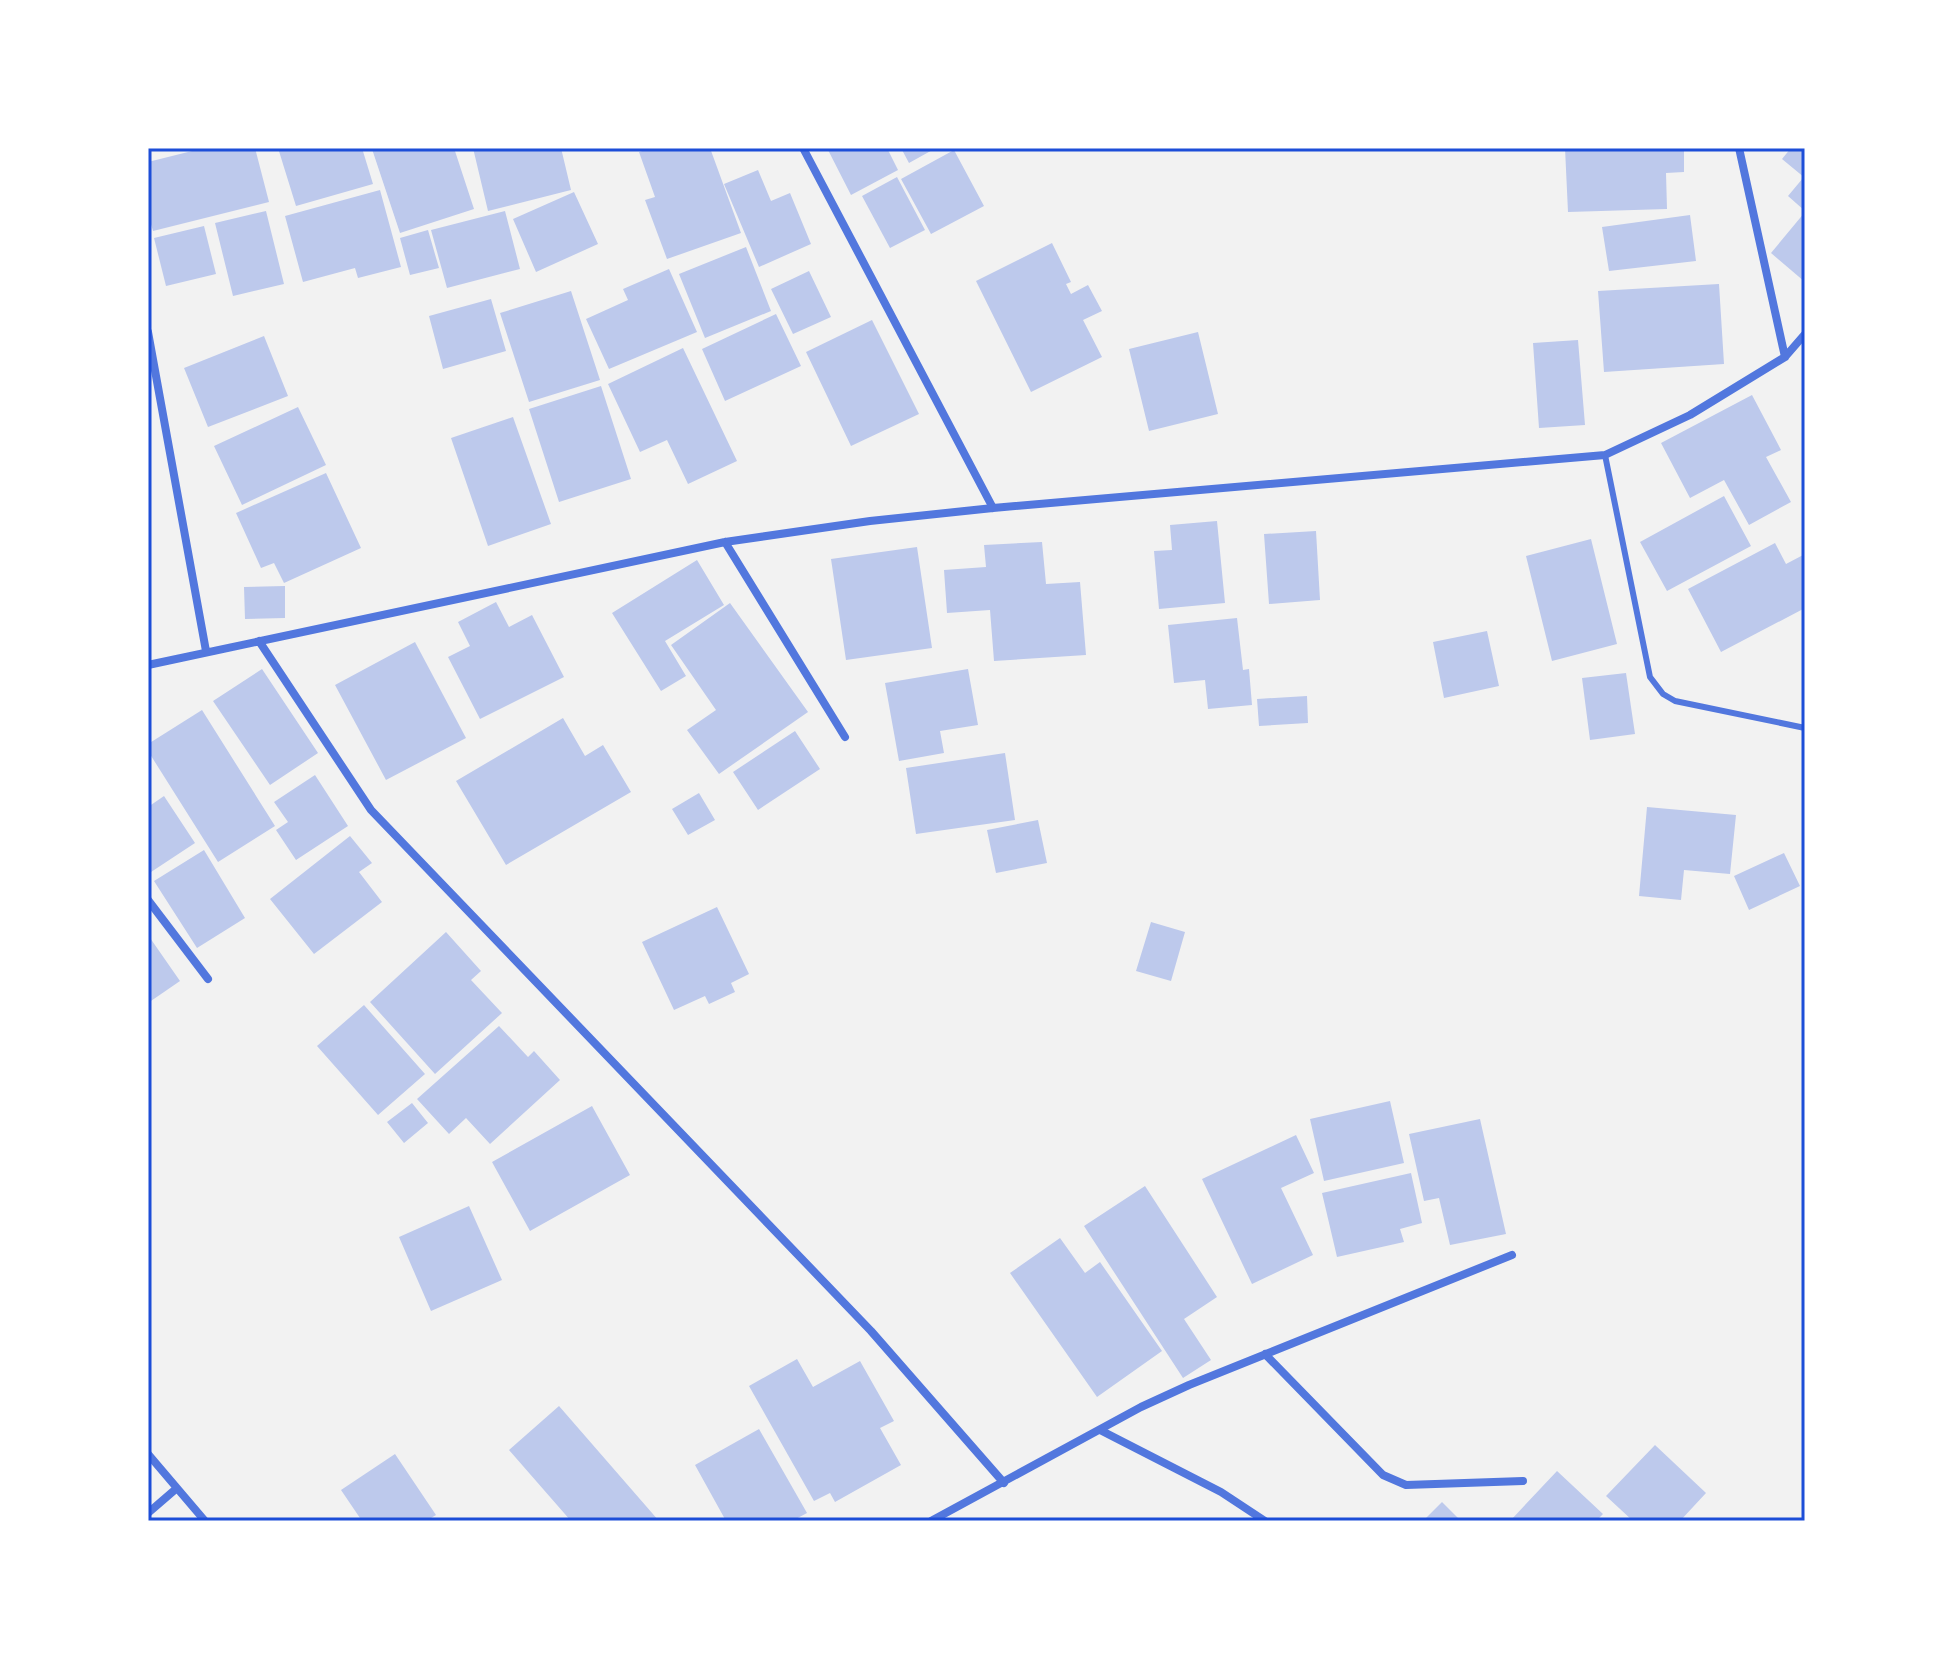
<svg xmlns="http://www.w3.org/2000/svg" width="1953" height="1669" font-family="Signika,sans-serif">
  <rect width="100%" height="100%" fill="#f2f2f2"/>
  <path fill="#bdc9ec" d="M204,148h51l14,54 -116,29 -5,-17v-52z
    M278,148h84l11,36 -77,22z
    M376,148h78l20,61 -74,24 -28,-84z
    M473,148h88l10,42 -83,21z
    M652,148h58l31,85 -74,26 -22,-59 10,-3 -16,-45z
    M827,148h60l11,22 -47,25z
    M901,148h35l-27,15z
    M1565,148h119v24l-18,1 1,36 -99,3z
    M1791,148h14v30l-23,-19z
    M954,150l30,56 -53,28 -30,-55z
    M758,170l13,31 19,-8 21,51 -52,23 -35,-83z
    M897,177l28,53 -35,18 -28,-52z
    M1803,178l2,2v31l-17,-15z
    M380,190l21,77 -43,11 -3,-10 -52,14 -18,-66z
    M574,192l24,52 -62,28 -23,-53z
    M266,211l18,73 -51,12 -18,-73z
    M505,211l15,58 -73,19 -16,-58z
    M1805,212v70l-34,-29z
    M1690,215l6,46 -87,10 -7,-44z
    M204,226l12,48 -50,12 -12,-48z
    M428,230l11,38 -29,7 -10,-37z
    M1052,243l19,39 -5,2 5,10 17,-9 14,26 -19,9 19,37 -71,35 -55,-111z
    M746,247l25,64 -66,27 -26,-64z
    M669,269l28,63 -88,37 -23,-50 42,-19 -5,-11z
    M809,271l22,46 -38,17 -22,-45z
    M1719,284l5,80 -120,8 -6,-81z
    M571,291l29,89 -71,22 -29,-89z
    M491,299l15,52 -63,18 -14,-53z
    M776,314l25,52 -76,35 -23,-52z
    M872,320l47,94 -68,32 -45,-94z
    M1198,332l20,82 -69,17 -20,-82z
    M264,336l24,60 -80,31 -24,-59z
    M1578,340l7,85 -46,3 -6,-85z
    M683,348l54,113 -49,23 -21,-44 -27,12 -32,-68z
    M601,386l30,93 -72,23 -30,-93z
    M1752,395l29,55 -15,7 25,45 -42,23 -25,-45 -34,18 -29,-55z
    M298,407l28,58 -84,40 -28,-59z
    M513,417l38,107 -63,22 -37,-108z
    M326,473l35,75 -77,35 -10,-20 -13,5 -25,-55z
    M1724,496l27,50 -84,45 -27,-49z
    M1217,521l8,82 -66,6 -5,-58 18,-1 -2,-25z
    M1316,531l4,69 -51,4 -5,-70z
    M1591,539l26,105 -65,17 -26,-105z
    M1042,542l4,42 34,-2 6,73 -92,6 -4,-51 -43,3 -3,-43 42,-3 -2,-22z
    M1775,543l11,21 19,-10v54l-84,44 -33,-63z
    M917,547l15,101 -86,12 -15,-101z
    M697,560l27,45 -59,36 21,35 -25,15 -49,-78z
    M285,586v32l-40,1 -1,-32z
    M496,602l13,25 23,-12 32,62 -84,42 -32,-62 22,-11 -12,-24z
    M730,603l78,109 -89,62 -32,-44 29,-20 -45,-65z
    M1237,618l6,52 6,-1 3,36 -44,4 -3,-29 -31,3 -6,-58z
    M1487,631l12,55 -55,12 -11,-56z
    M415,642l51,96 -80,42 -51,-95z
    M262,669l56,84 -48,32 -57,-84z
    M968,669l10,56 -38,6 4,22 -45,8 -14,-78z
    M1626,673l9,61 -45,6 -8,-62z
    M1307,696l1,27 -49,3 -2,-27z
    M202,710l73,116 -57,36 -70,-111v-7z
    M563,718l22,38 18,-11 28,47 -125,73 -50,-84z
    M795,731l25,38 -62,41 -25,-38z
    M1005,753l10,67 -99,14 -10,-66z
    M315,775l33,51 -52,34 -20,-30 12,-8 -14,-20z
    M699,793l16,27 -27,15 -16,-26z
    M164,796l31,47 -47,31v-67z
    M1647,807l89,8 -6,59 -46,-4 -3,30 -42,-4z
    M1038,820l9,43 -51,10 -9,-43z
    M350,836l22,27 -13,9 23,30 -68,52 -44,-55z
    M204,850l41,68 -48,30 -43,-67z
    M1784,853l16,33 -51,24 -15,-34z
    M717,907l32,67 -18,9 4,9 -26,12 -4,-8 -31,14 -32,-68z
    M1151,922l34,10 -14,49 -35,-10z
    M446,932l35,39 -10,9 31,33 -67,61 -65,-72z
    M148,935l32,46 -32,22z
    M364,1005l61,69 -47,41 -61,-69z
    M499,1026l29,31 6,-6 26,29 -70,64 -24,-26 -17,16 -32,-35z
    M1390,1101l14,62 -80,18 -14,-62z
    M412,1103l16,20 -24,20 -17,-21z
    M592,1106l38,69 -100,56 -38,-69z
    M1480,1119l26,115 -56,11 -11,-47 -15,3 -15,-67z
    M1296,1135l18,38 -33,15 32,67 -61,29 -50,-105z
    M1411,1173l11,50 -22,6 4,13 -67,15 -15,-64z
    M1145,1186l72,111 -33,22 27,41 -28,18 -99,-152z
    M469,1206l33,74 -71,31 -32,-74z
    M1060,1238l25,35 15,-11 62,89 -65,46 -87,-124z
    M797,1359l16,28 47,-26 34,60 -14,7 21,37 -66,37 -5,-9 -16,8 -65,-115z
    M559,1406l100,115h-88l-62,-71z
    M759,1429l48,84 -15,8h-66l-31,-56z
    M1655,1445l51,48 -26,28h-47l-27,-25z
    M395,1454l41,61 -10,6 -25,-2 -39,2 -21,-31z
    M1557,1471l46,43 -7,7h-86z
    M1442,1502l19,19h-38z"/>
  <g fill="none" stroke-linecap="round" stroke-linejoin="round">
    <path stroke="#5277de" stroke-width="6" d="M1605,455l45,222 13,17 12,7 130,27"/>
    <path stroke="#5277de" stroke-width="8" d="M803,148l190,360
      M1739,148l46,209
      M148,332l58,319
      M725,542l120,195
      M259,641l112,169 500,521 133,152
      M148,665l577,-123 145,-21 123,-13 612,-53 85,-40 95,-58 20,-23
      M148,900l60,79
      M1265,1354l118,121 23,10 117,-4
      M1100,1430l121,62 44,29
      M148,1454l57,67
      M148,1513l29,-25
      M931,1521l210,-114 48,-22 323,-130"/>
  </g>
  <rect width="1953" height="1669" fill="none" stroke="#ffffff" stroke-width="300"/>
  <rect x="150" y="150" width="1653" height="1369" fill="none" stroke="#1d4ed8" stroke-width="3"/>
</svg>
